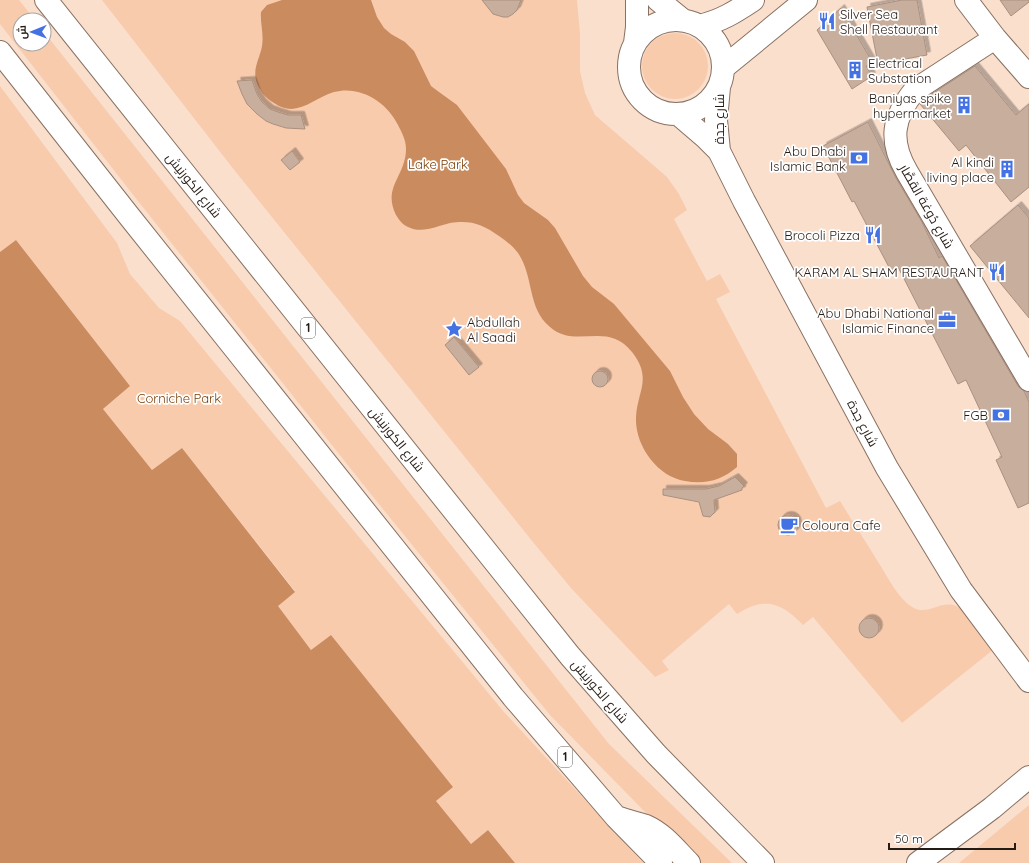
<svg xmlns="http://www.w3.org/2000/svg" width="1029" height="863" font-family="Quicksand,Cairo,sans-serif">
  <defs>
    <filter id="shadow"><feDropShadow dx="3.5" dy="-3.5" stdDeviation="0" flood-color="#0004"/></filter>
  </defs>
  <rect width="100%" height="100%" fill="#fadfcd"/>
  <path fill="#f8cbad" d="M0,0h19l16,20h-15v24h24v-12l565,712 123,119h-35l-51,-50 -96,-98 -180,-222 -236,-297 -134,-172z
    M102,0h475l3,34v37l5,22 10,22 72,62 12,17 8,16 -13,9 33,62 13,-7 10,18 -14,7 110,209 14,-7c13,21 27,43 40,64 9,14 18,33 32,42 15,9 26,-5 41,-2 16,4 31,31 41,44l-92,74 -89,-106 -10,8c-21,-22 -38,-29 -66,-11l-8,-10 -67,57 7,9 -14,7 -84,-89 -34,-41 -302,-376z
    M642 66a33 33 0 1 1 66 0a33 33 0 1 1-66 0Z
    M0,86l117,157 13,31 29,34 21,13 324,391 139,151h-128l-27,-33 -17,14 -35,-43 17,-14 -122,-152 -20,15 -34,-45 18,-14 -113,-143 -30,22 -49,-61 27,-23 -114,-146 -16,12z
    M1029,805v58h-70z"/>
  <path fill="#ca8b5f" d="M282,0h89l6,17 7,11 7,6 14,8 9,9 17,35 8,6 18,13 49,64 12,26 6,8 24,17 7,8 28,48 9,11 22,17 56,67 13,26 11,17 14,15 20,15 9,10v13c-15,13 -32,18 -52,14 -27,-4 -50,-35 -49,-63 1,-27 17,-39 -4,-66 -25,-32 -56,-2 -82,-25 -23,-19 -16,-51 -32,-74 -5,-7 -12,-12 -19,-17 -17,-12 -28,-16 -49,-13 -13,3 -28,11 -42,4 -5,-2 -9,-7 -12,-12 -14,-28 10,-39 10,-66 0,-9 -4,-16 -8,-24 -11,-23 -38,-40 -64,-33 -21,6 -37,27 -60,11 -9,-5 -15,-13 -18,-23 -3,-13 4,-22 6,-34 2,-12 -2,-23 -1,-34l6,-7z
    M16,240l114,146 -27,23 49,61 30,-22 113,144 -17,14 33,44 20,-15 122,152 -17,14 35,43 17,-14 27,33h-515v-611z"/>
  <path fill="#c8ae9d" stroke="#aa9080" filter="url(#shadow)" d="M482,0h39l-4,10 -4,4 -5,3h-5l-10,-3z
    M902,0h15l10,55 -49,9 -11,-57z
    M1000,0h29v2l-18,14z
    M841,8l33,57 -8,1 6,10 -20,13 -35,-59z
    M975,66l41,49 13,-11v83l-18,15 -45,-57 -7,6 -39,-47 4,-5z
    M252,80l5,14 5,8 8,7 8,3 10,3h13l4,14 -19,-1 -13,-4 -7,-3 -9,-7 -10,-10 -5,-10 -5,-13z
    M868,122l28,56 26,44 17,36 3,-2 76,130 6,5 5,11v101l-11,5 -22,-48 6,-3 -36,-77 -8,4 -60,-117 -7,4 -37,-70 -2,1 -29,-56z
    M292,151l8,11 -10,8 -9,-10z
    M1018,205l11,13v100l-59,-72z
    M454,337l25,30 -10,8 -24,-30z
    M592 379a8 8 0 1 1 16 0a8 8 0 1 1-16 0Z
    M735,477l9,9 -2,2v2l-28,10 1,12 -5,5 -7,-1 -4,-14 -36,-7v-6h43l13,-3z
    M778 525a10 10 0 1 1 20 0a10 10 0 1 1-20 0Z
    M859 628a10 10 0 1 1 20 0a10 10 0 1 1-20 0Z"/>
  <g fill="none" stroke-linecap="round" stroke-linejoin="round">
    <g stroke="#897162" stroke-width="24">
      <path id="minor" d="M658,0l26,21
        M966,0l29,38 34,39
        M629 67a47 47 0 1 1 94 0a47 47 0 1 1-94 0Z
        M699,26c22,-5 36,-14 54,-26
        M995,38l-80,52c-23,28 -26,51 -8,82l122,208
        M635,43l2,-16v-27
        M723,68l83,-68
        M719,87l-3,33 3,31
        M678,114l28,24 13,13 25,50 143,267 74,122 68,91"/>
    </g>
    <g stroke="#897162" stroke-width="24">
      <path id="major" d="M918,863l74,-55 37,-31"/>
    </g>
    <g stroke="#897162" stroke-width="24">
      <path id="highway" d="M46,0l524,656 86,98 107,109
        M0,52l129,164 384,481 103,120 45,46
        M619,818c9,3 18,5 27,8 18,8 30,24 43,37"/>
    </g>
    <use href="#minor" stroke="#fff" stroke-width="22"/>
    <use href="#major" stroke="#fff" stroke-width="22"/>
    <use href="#highway" stroke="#fff" stroke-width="22"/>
  </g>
  <defs>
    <g id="restaurant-bare" transform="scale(1.38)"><path d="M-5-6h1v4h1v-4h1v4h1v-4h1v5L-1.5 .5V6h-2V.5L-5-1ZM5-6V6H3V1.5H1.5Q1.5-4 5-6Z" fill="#4471e3" stroke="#fff" stroke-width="2.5" paint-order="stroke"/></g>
    <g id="building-bare" transform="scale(1.38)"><path d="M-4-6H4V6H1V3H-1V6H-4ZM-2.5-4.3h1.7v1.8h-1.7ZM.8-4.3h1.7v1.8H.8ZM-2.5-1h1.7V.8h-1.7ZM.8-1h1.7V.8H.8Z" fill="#4471e3" stroke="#fff" stroke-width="2.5" paint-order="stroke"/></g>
    <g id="bank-bare" transform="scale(1.38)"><path d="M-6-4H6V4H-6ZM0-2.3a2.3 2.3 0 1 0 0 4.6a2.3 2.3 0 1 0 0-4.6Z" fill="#4471e3" stroke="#fff" stroke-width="2.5" paint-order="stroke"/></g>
    <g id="office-bare" transform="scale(1.38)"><path d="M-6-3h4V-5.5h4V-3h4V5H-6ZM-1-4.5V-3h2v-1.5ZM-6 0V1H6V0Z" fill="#4471e3" stroke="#fff" stroke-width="2.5" paint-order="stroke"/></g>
    <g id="sight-bare" transform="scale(1.38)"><path d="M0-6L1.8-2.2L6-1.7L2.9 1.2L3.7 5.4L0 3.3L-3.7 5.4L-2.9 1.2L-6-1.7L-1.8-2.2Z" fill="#4471e3" stroke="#fff" stroke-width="2.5" paint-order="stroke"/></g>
    <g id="cafe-bare" transform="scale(1.38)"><path d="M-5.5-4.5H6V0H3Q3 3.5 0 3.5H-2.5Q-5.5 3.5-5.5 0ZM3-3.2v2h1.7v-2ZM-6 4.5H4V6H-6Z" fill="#4471e3" stroke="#fff" stroke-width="2.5" paint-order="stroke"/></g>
  </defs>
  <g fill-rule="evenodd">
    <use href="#restaurant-bare" x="827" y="21"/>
    <use href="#building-bare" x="855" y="70"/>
    <use href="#building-bare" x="964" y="105"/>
    <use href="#bank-bare" x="859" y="158"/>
    <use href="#building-bare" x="1007" y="169"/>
    <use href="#restaurant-bare" x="873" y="235"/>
    <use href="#restaurant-bare" x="997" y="272"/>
    <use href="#office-bare" x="947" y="320"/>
    <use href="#sight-bare" x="454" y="329"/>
    <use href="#bank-bare" x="1001" y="415"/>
    <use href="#cafe-bare" x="789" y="525"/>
  </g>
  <g text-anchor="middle" stroke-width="3.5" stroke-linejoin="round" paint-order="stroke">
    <g fill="#fff" stroke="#665f5b" stroke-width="1">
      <rect x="301" y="318" width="14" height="20" rx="3"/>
      <rect x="558" y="747" width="14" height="20" rx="3"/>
    </g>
    <g font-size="12" font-weight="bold" fill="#251b15">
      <text x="308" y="332">1</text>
      <text x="565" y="761">1</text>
    </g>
    <g font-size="13" fill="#251b15" stroke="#fff" text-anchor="end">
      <text x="840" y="19" text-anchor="start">Silver Sea<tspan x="840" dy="15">Shell Restaurant</tspan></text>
      <text x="868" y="68" text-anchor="start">Electrical<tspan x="868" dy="15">Substation</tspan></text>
      <text x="951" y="103">Baniyas spike<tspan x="951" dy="15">hypermarket</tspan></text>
      <text x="846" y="156">Abu Dhabi<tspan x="846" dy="15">Islamic Bank</tspan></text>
      <text x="994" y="167">Al kindi<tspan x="994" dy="15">living place</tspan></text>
      <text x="860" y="240">Brocoli Pizza</text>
      <text x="984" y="277">KARAM AL SHAM RESTAURANT</text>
      <text x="934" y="318">Abu Dhabi National<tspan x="934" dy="15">Islamic Finance</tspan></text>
      <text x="467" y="327" text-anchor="start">Abdullah<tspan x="467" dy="15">Al Saadi</tspan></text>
      <text x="988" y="420">FGB</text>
      <text x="802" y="530" text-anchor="start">Coloura Cafe</text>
    </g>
    <g font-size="13" fill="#251b15" stroke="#fff">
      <text transform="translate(719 119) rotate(-90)" y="5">شارع جدة</text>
      <text transform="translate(194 185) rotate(51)" y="5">شارع الكورنيش</text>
      <text transform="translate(927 206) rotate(60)" y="5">شارع دُوغة القصَّار</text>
      <text transform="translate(863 423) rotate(62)" y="5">شارع جدة</text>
      <text transform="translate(397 439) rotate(51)" y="5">شارع الكورنيش</text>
      <text transform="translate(600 691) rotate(49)" y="5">شارع الكورنيش</text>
    </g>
    <g font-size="13" fill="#773c05" stroke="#fff">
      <text x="438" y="169">Lake Park</text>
      <text x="179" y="403">Corniche Park</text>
    </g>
  </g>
  <g transform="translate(32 32) rotate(269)"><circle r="19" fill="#ffffff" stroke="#a8a4a1"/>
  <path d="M0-3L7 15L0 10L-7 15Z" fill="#4471e3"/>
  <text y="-6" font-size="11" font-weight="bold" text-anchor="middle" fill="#251b15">ش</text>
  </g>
  <path d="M889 843v6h126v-6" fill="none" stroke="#251b15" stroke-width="2"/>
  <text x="895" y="843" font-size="12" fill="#251b15" stroke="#ffffff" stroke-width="3" paint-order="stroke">50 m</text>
</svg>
